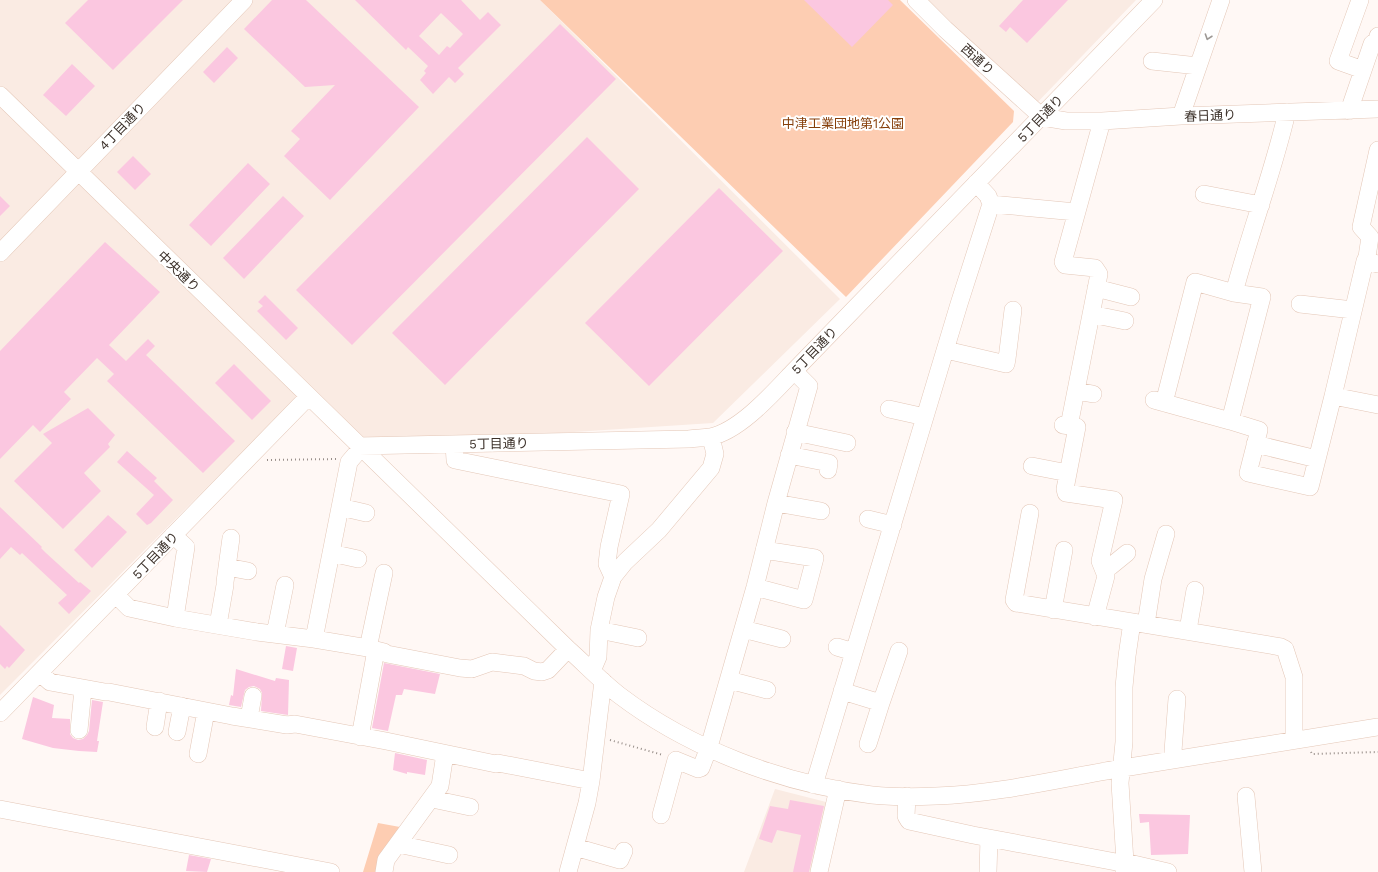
<svg xmlns="http://www.w3.org/2000/svg" width="1378" height="872" font-family="'Work Sans','Noto Sans JP',sans-serif">
  <rect width="100%" height="100%" fill="#fff8f5"/>
  <path fill="#faebe3" d="M0,0h540l300,299 -127,124 -354,23 -56,-55 -303,304z
    M920,0h216l-104,108z
    M775,789l55,14 -14,69h-72z"/>
  <path fill="#fdcdb2" d="M540,0h360l114,111 -1,11 -167,175z
    M378,823l22,4 -23,45h-14z"/>
  <path fill="#fbc7e0" fill-rule="evenodd" d="M88,0h95l-70,70 -48,-47z
    M272,0h34l113,107 -89,93 -46,-44 16,-17 -9,-8 44,-46 -30,2 -61,-58z
    M355,0h106l19,20 8,-8 13,13 -43,43 6,6 -9,9 -6,-6 -16,17 -13,-14 6,-7 -2,-2 4,-5 -20,-19 -2,3zM441,13l22,21 -13,14 -3,-2 -8,9 -20,-19z
    M804,0h84l5,5 -41,42z
    M1023,0h45l-41,43 -17,-16 -4,5 -7,-6z
    M560,24l56,55 -264,266 -56,-55z
    M227,47l11,11 -24,25 -11,-11z
    M72,64l23,22 -29,30 -23,-21z
    M587,137l52,52 -194,196 -53,-52z
    M133,156l18,18 -16,16 -18,-18z
    M248,163l22,21 -59,62 -22,-21z
    M719,188l64,63 -134,135 -64,-63z
    M0,196l10,10 -10,10z
    M283,196l21,20 -60,63 -21,-21z
    M105,242l55,50 -51,53 17,16 22,-22 7,7 -9,9 89,86 -32,32 -96,-92 7,-7 -17,-16 -33,34 7,7 -31,33 -7,-7 -33,34v-108z
    M265,295l33,33 -12,12 -29,-29 6,-5 -5,-4z
    M234,364l37,37 -19,19 -37,-37z
    M88,408l27,27 -7,9 2,3 -26,26 17,18 -38,38 -49,-48 38,-38 -9,-9z
    M127,451l30,27 -3,3 19,19 -22,23 -4,2 -11,-11 18,-19 -37,-33z
    M0,507l42,40 -1,1 5,5 33,30 1,-1 11,9 -22,23 -11,-11 9,-8 -45,-42 -2,2 -9,-8 -11,12z
    M108,515l19,17 -35,36 -18,-18z
    M0,625l25,25 -16,18 -2,-2 -2,3 -5,-5z
    M286,646l11,2 -4,23 -11,-2z
    M384,663l56,11 -5,20 -31,-5 -2,6h-6l-8,36 -16,-3z
    M236,669l39,12 1,-3 13,2 -1,35 -27,-4 1,-18 -2,-4 -6,-3 -5,1 -4,3 -4,17 -12,-2 2,-10 2,1z
    M33,697l21,8 -2,13 18,1v15l3,4 5,2 5,-1 4,-4 2,-4 3,-31 11,2 -6,39h2l-2,11 -18,-1 -26,-3 -31,-9z
    M395,753l32,7 -2,15 -18,-3v2l-14,-4z
    M790,800l34,6 -15,66h-16l8,-37 -24,-5 -5,13 -13,-4 11,-33 18,3z
    M1139,814l51,1 -2,39 -37,1 -2,-33 -9,1z
    M189,855l22,4 -4,13 -21,-1z"/>
  <g fill="none" stroke-linecap="round" stroke-linejoin="round">
    <g stroke="#e4c7b7" stroke-width="18">
      <path id="minor" d="M916,0l29,29 97,88
        M1360,0l-22,61 25,9
        M1152,61l46,5
        M0,95l568,554c17,15 33,32 51,46 71,54 164,89 253,100 19,2 45,2 64,1 63,-2 126,-18 187,-28 85,-14 170,-27 255,-41
        M1349,111l23,-67 5,-4 1,-4
        M1181,116l40,-116
        M1042,117l24,4h36l79,-5 197,-7
        M1204,194l57,11
        M991,204l85,8
        M0,253l244,-253
        M1365,261l2,-4 3,-20 -9,-10 17,-77
        M1378,264l-13,-3 -32,135 45,9
        M1096,288l35,9
        M1234,293c16,-61 39,-120 53,-181
        M1300,304l53,6
        M1091,314l34,7
        M946,350l60,14 1,-5 6,-49
        M1076,391l17,3
        M1154,400l76,21 29,9 -11,43 62,14 23,-91
        M1164,403l31,-121 39,11 28,4 -32,124
        M889,409l36,8
        M1063,425l14,2 -12,62 1,4 48,7 -14,61 6,15 -11,41
        M1069,426l30,-152 -4,-6 -30,-3 -2,-3 39,-141
        M795,432l52,11
        M454,444l1,16 166,34 -12,53 -2,17 6,13
        M1255,444l62,15
        M359,446l330,-7c7,-1 14,-1 21,-2 30,-6 63,-44 84,-66l360,-371
        M789,455l40,8 -1,7
        M1032,466l36,7
        M776,503l45,8
        M340,507l26,6
        M1030,513l-16,87 2,3 116,19 -5,34 -3,31v55l-4,41 5,79 -1,10
        M868,519l25,6
        M173,535l13,12 -11,71
        M331,553l27,6
        M227,567l21,4
        M1104,570l7,-4 16,-13
        M755,587l49,13 11,-42 -51,-8
        M116,595l13,13 46,10 82,14 57,7 54,9 16,-75
        M1053,610l11,-60
        M1132,622l149,25 4,2 9,28v63
        M1146,624l7,-45 13,-45
        M218,625l7,-40v-3l6,-44
        M743,629l39,10
        M599,630l39,8
        M1188,630l7,-40
        M275,634l10,-49
        M314,639l35,-177 12,-14
        M837,647l17,5
        M368,648l16,4 3,2 73,14 12,1 20,-7 32,4 10,5 8,1 6,-2 20,-21
        M592,671l6,-14 1,-27 7,-33 7,-20 12,-15 34,-32 52,-62 4,-14 -4,-17
        M40,673l10,9 55,10h4l123,24 55,9 8,-1 91,17 110,23 2,-1 93,18
        M729,680l38,10
        M842,691l39,12 18,-52
        M0,713l308,-316
        M249,718l4,-22
        M155,727l4,-26
        M79,730l4,-41
        M177,732l5,-26
        M360,737l16,-87
        M868,744l13,-41
        M198,754l8,-43
        M1173,760v-9l4,-52
        M814,785l145,-481 32,-100 -3,-8 -12,-13
        M907,796l-1,20 3,5 64,14 143,27h9l43,10
        M1246,796l7,76
        M432,797l5,3 33,7
        M0,809l331,63
        M661,815l15,-55 22,9 3,-1 8,-21 46,-160 21,-84 33,-117 -15,-15
        M398,844l51,11
        M575,847l45,13 4,-9
        M384,872l2,-12 54,-74 5,-32
        M568,872l19,-69 4,-22 12,-100
        M819,872l19,-83
        M988,872l1,-34"/>
    </g>
    <path stroke="#988f8a" stroke-width="2" stroke-dasharray="1 3" stroke-linecap="butt" d="M267,460l70,-1
      M610,740l53,15
      M1311,752l1,2 66,-2"/>
    <use href="#minor" stroke="#fff" stroke-width="17"/>
  </g>
  <defs><path id="oneway-chevron" d="M-2-3.5L2.5 0L-2 3.5" fill="none" stroke-width="1.6" stroke-linecap="round" stroke-linejoin="round"/></defs>
  <use stroke="#9d9894" href="#oneway-chevron" transform="translate(1208 37) rotate(109)"/>
  <g text-anchor="middle" stroke-width="4" stroke-linejoin="round" paint-order="stroke">
    <g font-size="13" fill="#3b3029" stroke="#fff">
      <text transform="translate(978 59) rotate(42)" y="5">西通り</text>
      <text transform="translate(1210 115) rotate(-2)" y="5">春日通り</text>
      <text transform="translate(1040 118) rotate(-46)" y="5">5丁目通り</text>
      <text transform="translate(122 126) rotate(-46)" y="5">4丁目通り</text>
      <text transform="translate(179 271) rotate(44)" y="5">中央通り</text>
      <text transform="translate(814 350) rotate(-46)" y="5">5丁目通り</text>
      <text transform="translate(499 443) rotate(-1)" y="5">5丁目通り</text>
      <text transform="translate(155 555) rotate(-46)" y="5">5丁目通り</text>
    </g>
    <g font-size="13" fill="#863f0a" stroke="#fff">
      <text x="843" y="128">中津工業団地第1公園</text>
    </g>
  </g>
</svg>
